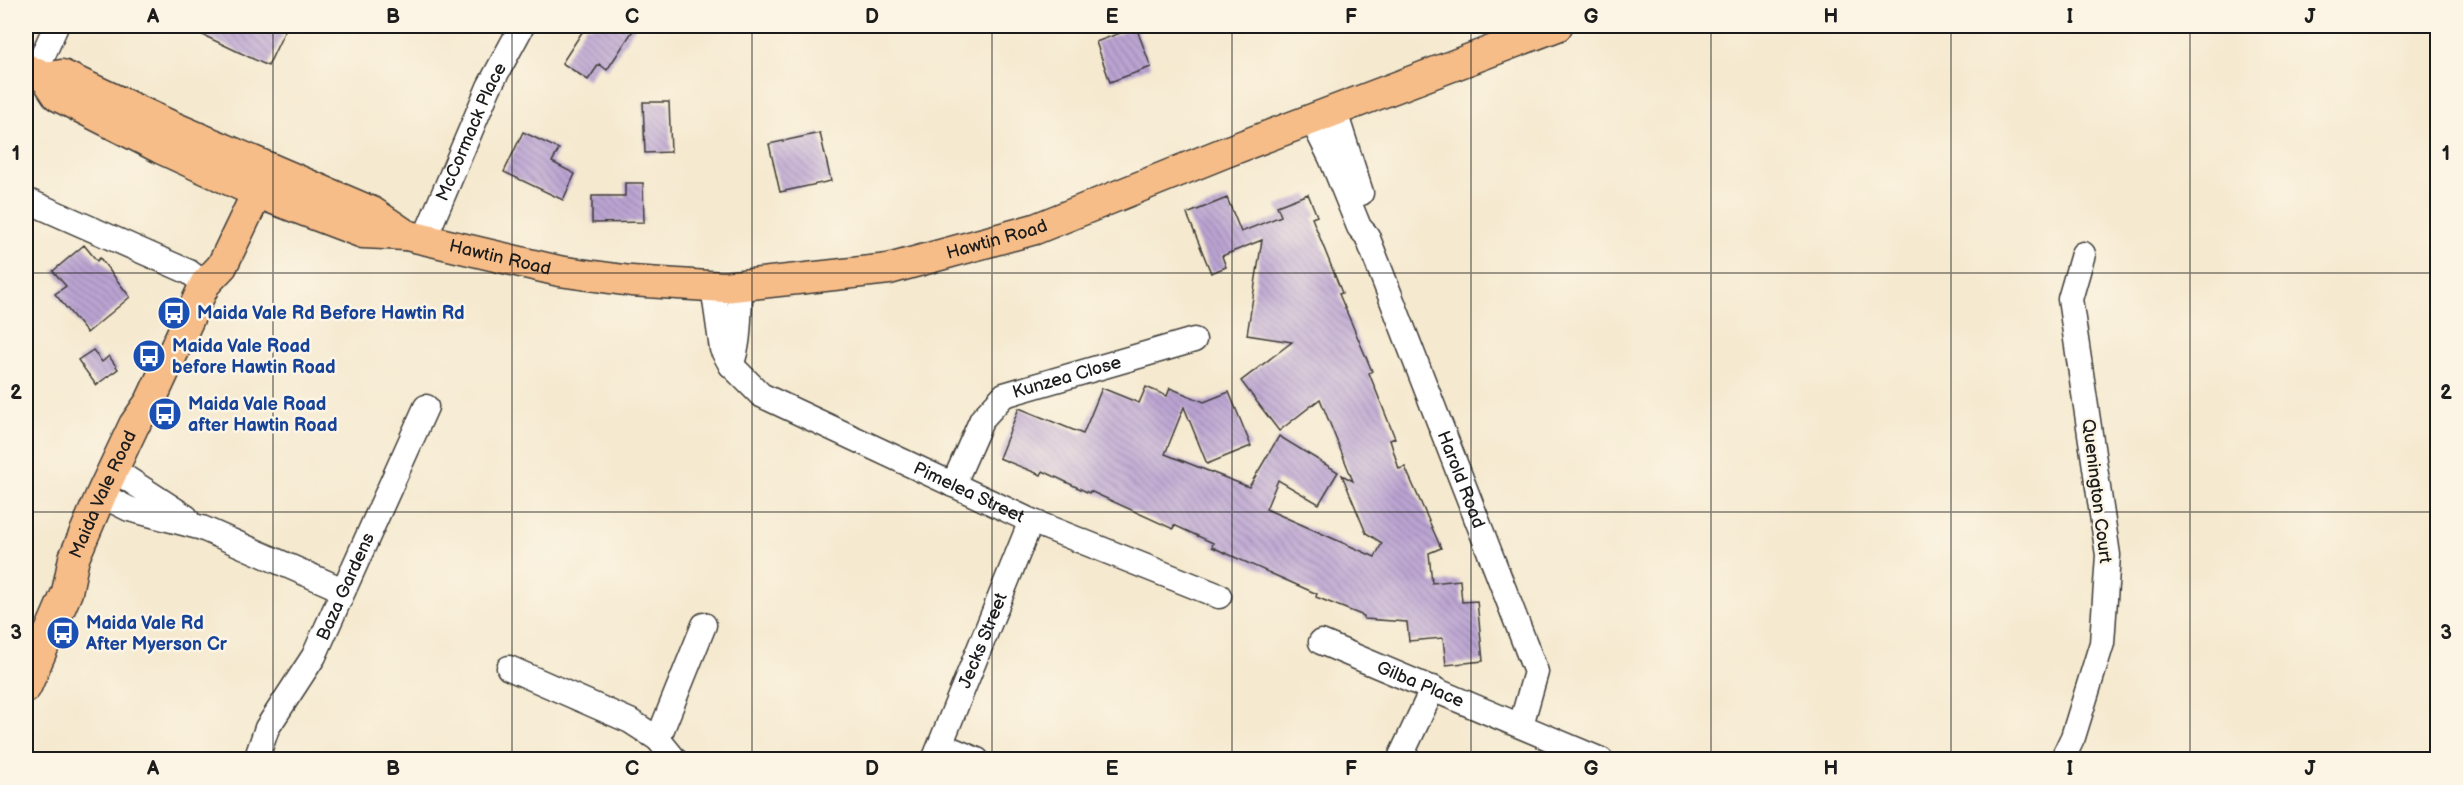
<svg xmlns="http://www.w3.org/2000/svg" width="2463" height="785" font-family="'Balsamiq Sans',sans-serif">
  <defs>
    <pattern id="building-back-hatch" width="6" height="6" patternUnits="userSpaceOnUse" patternTransform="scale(1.5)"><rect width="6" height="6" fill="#bba4d3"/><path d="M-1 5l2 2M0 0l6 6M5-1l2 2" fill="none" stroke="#9785aa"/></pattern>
  </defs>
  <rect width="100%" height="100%" fill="#fcf5e5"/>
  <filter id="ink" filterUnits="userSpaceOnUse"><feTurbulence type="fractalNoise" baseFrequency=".0167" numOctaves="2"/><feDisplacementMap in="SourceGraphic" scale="12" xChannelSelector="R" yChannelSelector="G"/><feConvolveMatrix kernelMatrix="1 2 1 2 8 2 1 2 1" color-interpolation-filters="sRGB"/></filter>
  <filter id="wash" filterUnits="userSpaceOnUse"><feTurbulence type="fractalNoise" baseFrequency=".008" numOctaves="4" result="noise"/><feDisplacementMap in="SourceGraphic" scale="24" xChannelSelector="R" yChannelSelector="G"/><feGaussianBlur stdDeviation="1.35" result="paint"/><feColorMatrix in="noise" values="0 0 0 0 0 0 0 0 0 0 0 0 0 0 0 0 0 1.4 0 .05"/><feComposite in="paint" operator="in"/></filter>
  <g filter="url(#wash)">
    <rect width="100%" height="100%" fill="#f5e9cf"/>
    <g id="blocks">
      <path fill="url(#building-back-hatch)" d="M184,26h103l-19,40z
        M586,26h50l-29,44 -8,-6 -11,16 -26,-17z
        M1136,27l15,40 -41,15 -14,-40z
        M643,102h26l2,50 -26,1z
        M523,132l36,17 -7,13 23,12 -12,26 -59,-28z
        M820,133l11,48 -51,11 -11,-48z
        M625,183h18l1,39 -52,1v-27h33z
        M1308,194l9,22 -5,2 30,75 -3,1 33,77 -3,2 26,65 -5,2 9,29 6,-2 36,81 -12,5 3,30 28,-3 2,22 15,-1 6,60 -37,4 -3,-27 -34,3 -2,-19 -43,-3v-3l-48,-19 1,-3 -105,-47 1,-4 -39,-18 -1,4 -83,-38 -1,2 -46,-22 -2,4 -42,-17 20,-50 64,26 19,-46 37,15 7,-16 21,9 3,-8 34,14 25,-10 22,54 -44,18 -23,-57 -19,47 84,33 30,-51 59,36 -19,32 -41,-24 -12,29 109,48 7,-14 -16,-10 -24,-58 11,6 -33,-82 -41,32 -38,-50 51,-39 -45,-7 15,-95 -40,16 4,11 -15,6 -24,-59 40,-16 14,34 40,-16 -4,-10z
        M84,245l13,16 3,-3 30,39 -43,36 -32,-39 11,-8 -13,-15z
        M93,350l9,12 7,-6 9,13 -22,16 -18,-25z"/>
    </g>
  </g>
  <g filter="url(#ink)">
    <use href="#blocks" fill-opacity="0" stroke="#3d3b37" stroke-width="1.5"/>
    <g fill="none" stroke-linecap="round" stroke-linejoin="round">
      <g stroke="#3d3b37" stroke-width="27">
        <g id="minor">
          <path d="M35,73l21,-47"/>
          <path d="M1335,112l26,81"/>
          <path id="s1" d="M1312,120l19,38 28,69 8,9 169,436 -15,53"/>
          <path d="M26,200l163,72 16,12"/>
          <path id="s2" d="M424,240l65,-153 33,-61"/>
          <path id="s3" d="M713,286l9,63 9,16 30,30 270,126 188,75"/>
          <path d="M731,365c10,-24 7,-53 10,-79"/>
          <path d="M114,470l72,47"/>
          <path id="s4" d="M953,485l29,-66 22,-24 190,-55"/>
          <path d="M101,495l28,14 73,19 141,62"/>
          <path id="s5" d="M1321,642l280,118"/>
          <path d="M509,668l121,53 28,18 17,21"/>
          <path d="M658,739l46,-114"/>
          <path d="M941,745l36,15"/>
          <path id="s6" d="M256,760l11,-32 47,-72 112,-249"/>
          <path id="s7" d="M934,760l97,-239"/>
          <path d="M1399,760l34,-72"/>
          <path d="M2062,760l11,-23 29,-94 6,-88 -38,-256 13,-45"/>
        </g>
      </g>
      <g stroke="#3d3b37" stroke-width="33">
        <g id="major">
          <path id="s8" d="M26,69l20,9 12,18 102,52 98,45 105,40 43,2 153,36 72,10 93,6 165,-18 146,-40 191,-77 331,-126"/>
          <path d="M46,78l16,-3 109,51 201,86 34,23"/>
          <path id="s9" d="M26,687l41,-95 7,-34 27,-63 33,-70 16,-23 55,-118 17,-18 47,-98"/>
        </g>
      </g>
      <use href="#minor" stroke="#fff" stroke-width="24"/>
      <use href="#major" stroke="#f7bd88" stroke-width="30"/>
    </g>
  </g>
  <path fill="none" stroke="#1c1c1c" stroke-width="1.5" stroke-opacity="0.55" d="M273,26v734M512,26v734M752,26v734M992,26v734M1232,26v734M1471,26v734M1711,26v734M1951,26v734M2190,26v734M26,273h2412M26,512h2412"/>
  <defs>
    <g id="bus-disc" transform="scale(1.725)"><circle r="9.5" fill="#1a4fb4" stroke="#fcf5e5"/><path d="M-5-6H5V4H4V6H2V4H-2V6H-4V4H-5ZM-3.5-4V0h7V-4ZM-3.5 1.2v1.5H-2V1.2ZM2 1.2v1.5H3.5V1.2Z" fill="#fff"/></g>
  </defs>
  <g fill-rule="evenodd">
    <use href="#bus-disc" x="174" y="313"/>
    <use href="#bus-disc" x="149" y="356"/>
    <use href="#bus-disc" x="165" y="414"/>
    <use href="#bus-disc" x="63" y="633"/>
  </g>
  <g text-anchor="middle" stroke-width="5" stroke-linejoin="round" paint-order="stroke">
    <g font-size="18" fill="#1c1c1c" stroke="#fcf5e5">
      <text dy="6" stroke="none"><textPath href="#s2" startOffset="118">McCormack Place</textPath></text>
      <text dy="6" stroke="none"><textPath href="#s8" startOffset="1022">Hawtin Road</textPath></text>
      <text dy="6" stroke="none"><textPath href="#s8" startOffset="518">Hawtin Road</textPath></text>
      <text dy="6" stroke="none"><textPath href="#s4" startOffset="170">Kunzea Close</textPath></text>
      <text dy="6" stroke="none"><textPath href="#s1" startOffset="390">Harold Road</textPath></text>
      <text transform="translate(2097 491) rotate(83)" y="6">Quenington Court</text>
      <text dy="6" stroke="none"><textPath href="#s3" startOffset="354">Pimelea Street</textPath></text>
      <text dy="6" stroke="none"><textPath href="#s9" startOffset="208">Maida Vale Road</textPath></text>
      <text dy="6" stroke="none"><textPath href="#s6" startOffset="196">Baza Gardens</textPath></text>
      <text dy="6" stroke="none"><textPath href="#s7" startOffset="129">Jecks Street</textPath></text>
      <text dy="6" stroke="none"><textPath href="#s5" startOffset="108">Gilba Place</textPath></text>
    </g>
    <g font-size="18" font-weight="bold" fill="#164399" stroke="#fcf5e5" text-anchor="start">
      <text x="197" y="319">Maida Vale Rd Before Hawtin Rd</text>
      <text x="172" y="352">Maida Vale Road<tspan x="172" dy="21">before Hawtin Road</tspan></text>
      <text x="188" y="410">Maida Vale Road<tspan x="188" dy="21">after Hawtin Road</tspan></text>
      <text x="86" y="629">Maida Vale Rd<tspan x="86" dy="21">After Myerson Cr</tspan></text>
    </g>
  </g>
  <rect width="2463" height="785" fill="none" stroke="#fcf5e5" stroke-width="66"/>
  <rect x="33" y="33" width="2397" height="719" fill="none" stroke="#1c1c1c" stroke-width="2"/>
  <g font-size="20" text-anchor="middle" font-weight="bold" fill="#1c1c1c">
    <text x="153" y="23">A</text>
    <text x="393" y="23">B</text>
    <text x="632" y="23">C</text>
    <text x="872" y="23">D</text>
    <text x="1112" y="23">E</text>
    <text x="1351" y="23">F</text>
    <text x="1591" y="23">G</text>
    <text x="1831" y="23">H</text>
    <text x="2070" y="23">I</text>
    <text x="2310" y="23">J</text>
    <text x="16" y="160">1</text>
    <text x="2446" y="160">1</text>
    <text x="16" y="399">2</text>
    <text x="2446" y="399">2</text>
    <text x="16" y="639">3</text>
    <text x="2446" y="639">3</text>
    <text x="153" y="775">A</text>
    <text x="393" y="775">B</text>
    <text x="632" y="775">C</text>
    <text x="872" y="775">D</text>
    <text x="1112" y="775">E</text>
    <text x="1351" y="775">F</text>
    <text x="1591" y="775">G</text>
    <text x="1831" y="775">H</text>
    <text x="2070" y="775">I</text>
    <text x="2310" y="775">J</text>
  </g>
</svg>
